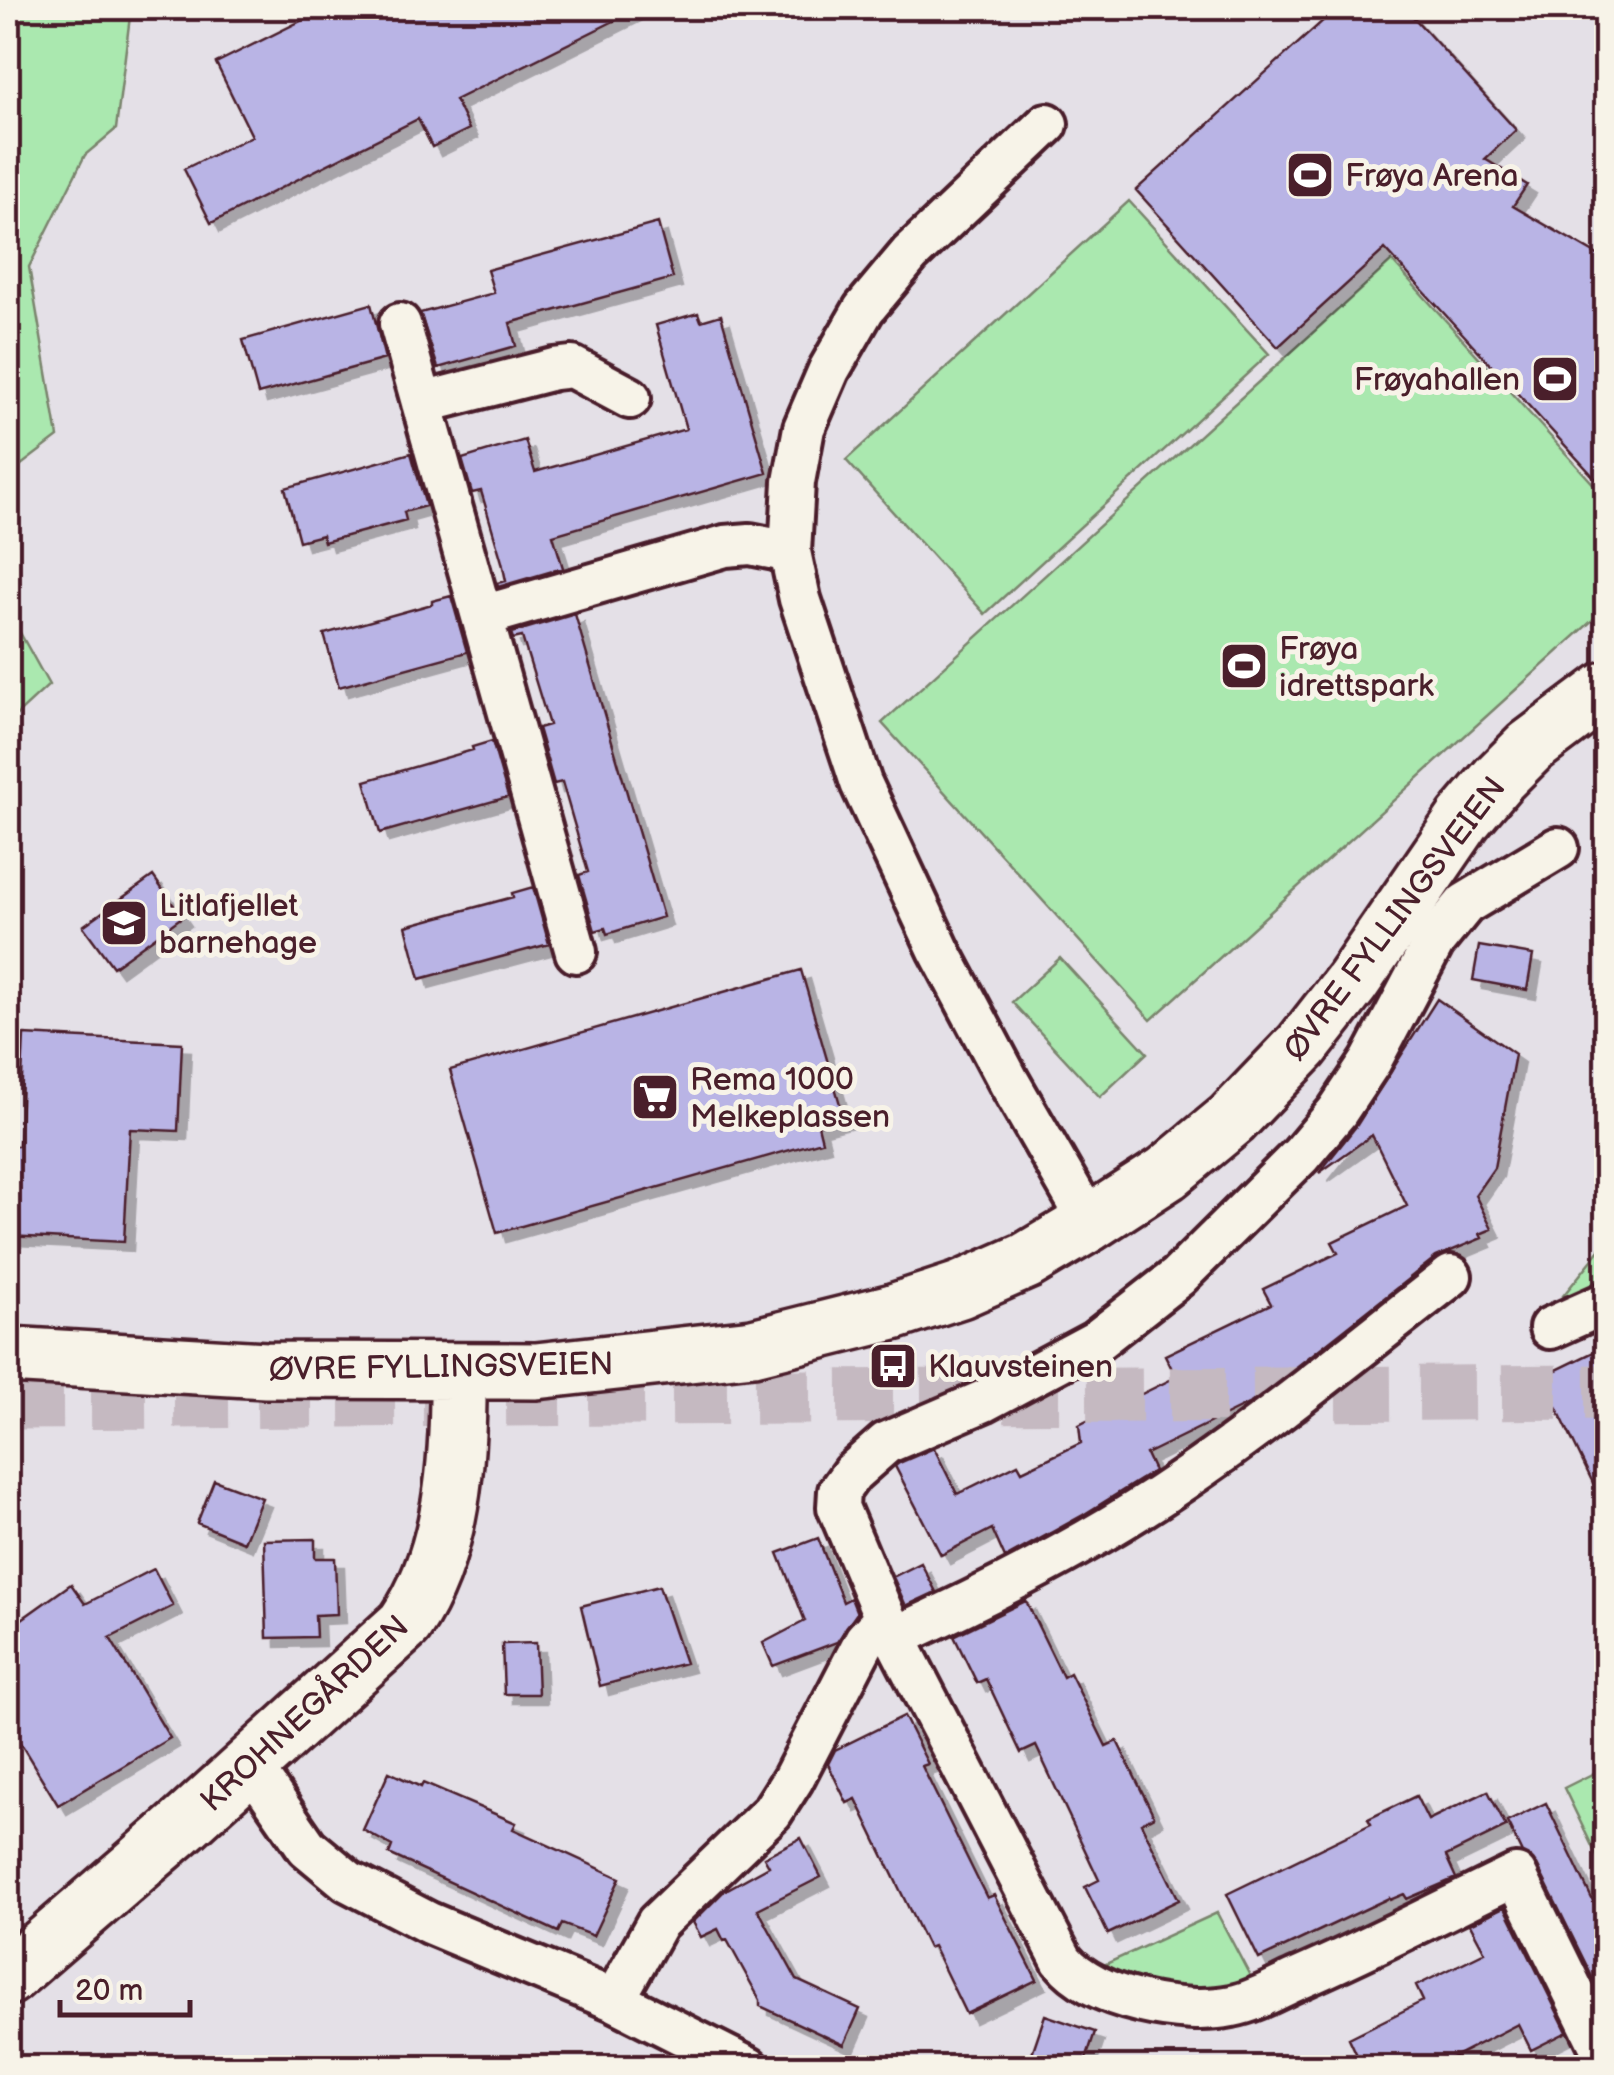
<svg xmlns="http://www.w3.org/2000/svg" width="1614" height="2075" font-family="'Balsamiq Sans',sans-serif">
  <defs>
    <filter id="shadow"><feDropShadow dx="9" dy="9" stdDeviation="0" flood-color="#0004"/></filter>
  </defs>
  <rect width="100%" height="100%" fill="#e4e0e7"/>
  <filter id="ink" filterUnits="userSpaceOnUse"><feTurbulence type="fractalNoise" baseFrequency=".01" numOctaves="2"/><feDisplacementMap in="SourceGraphic" scale="20" xChannelSelector="R" yChannelSelector="G"/><feConvolveMatrix kernelMatrix="1 2 1 2 8 2 1 2 1" color-interpolation-filters="sRGB"/></filter>
  <g filter="url(#ink)">
    <path fill="#aae8af" stroke="#7a846d" stroke-width="2.5" d="M8,8h123l-15,121 -31,26 -56,112 29,170 -50,38z
      M1129,201l140,153 -284,260 -139,-154z
      M1392,261l214,237v110l-455,412 -269,-297z
      M8,611l41,74 -41,38z
      M1060,958l87,95 -47,44 -88,-95z
      M1606,1233v56l-38,16 -6,-8 38,-47z
      M1606,1767v108l-42,-87z
      M1217,1913l42,80 -128,-7 -34,-18z"/>
    <path fill="#b9b4e5" stroke="#4a1f2b" stroke-width="2.5" filter="url(#shadow)" d="M327,8h313l-185,92 14,29 -37,18 -14,-28 -207,104 -27,-54 68,-33 -36,-73z
      M1337,8h68l111,122 -31,29 42,26 -14,21 93,54v230l-221,-241 -107,98 -142,-157z
      M658,223l15,55 -163,45 6,23 -78,22 -18,-55 74,-20 -7,-23z
      M371,304l14,55 -127,35 -15,-54z
      M698,313l3,8 20,-6 46,158 -214,62 10,33 -65,19 -1,-4 9,-2 -4,-19 -21,-71 -9,2 -10,-34 63,-19 10,32 151,-43 -30,-104z
      M411,453l15,53 -22,6 2,8 -82,22 -2,-7 -23,6 -14,-53z
      M451,596l16,56 -128,35 -15,-53 108,-30v-3z
      M575,614l88,303 -56,17 -2,-6 -10,3 -16,-56 9,-3 -26,-90 -8,2 -16,-56 11,-3 -27,-88 -9,2 -2,-6z
      M492,741l16,56 -128,36 -15,-52 108,-31 -1,-3z
      M153,876l29,41 -69,50 -30,-41z
      M533,887l16,57 -129,35 -14,-53 107,-29 -1,-4z
      M1479,946l54,9 -6,35 -54,-10z
      M801,970l43,148 -26,7 4,16 -325,92 -47,-163z
      M1437,999l78,55 -21,114 -19,27 17,34 -12,5 2,4 -46,19 -184,145 -106,52 8,17 -71,44 -78,43 -13,-29 -51,26 -46,-89 4,-3 35,-15 23,46 61,-30 4,7 59,-28 -2,-18 97,-48 -11,-22 106,-51 -8,-15 75,-36 -6,-11 75,-36 -35,-71 -53,38 38,-48z
      M24,1035l158,8 -4,88 -48,-2 -6,113 -116,-6v-90h11z
      M1606,1346v164l-64,-133z
      M214,1480l48,18 -18,44 -47,-19z
      M818,1538l25,64 8,-4 6,15 -20,29 -64,24 -10,-23 42,-22 -27,-68z
      M315,1539v19h20l2,56 -22,1 1,22 -49,1 -3,-98z
      M921,1563l15,29 -30,14 -13,-29z
      M154,1569l19,37 -63,32 60,100 -112,67 -50,-82v-94l63,-45 14,20z
      M659,1586l26,77 -85,23 -19,-80z
      M1026,1601l37,76 7,-4 36,73 11,-5 37,75 -13,7 38,77 -71,34 -23,-47 14,-7 -63,-134 -15,7 -35,-74 -9,4 -23,-47z
      M536,1643l2,51h-34l-2,-50z
      M904,1716l24,48 -6,2 58,118 7,14 7,-3 43,85 -71,34 -33,-68 -5,2 -72,-149 -9,4 -19,-39 7,-14z
      M389,1772l32,15 2,-4 93,40 -3,6 107,49 -27,58 -31,-12 -4,8 -169,-78 3,-8 -29,-16z
      M1488,1791l18,36 -60,29 10,22 -49,21 -3,-5 -14,6 -1,-2 -130,61 -32,-65 144,-70 -3,-5 48,-23 12,24z
      M1546,1803l60,125v77l-69,-140 -15,-12 -15,-31z
      M801,1838l20,39 -63,32 39,71 63,29 -16,36 -84,-39v-6l-33,-60 -3,1 -6,-12 -17,8 -8,-15 31,-31 45,-25 -5,-9z
      M1505,1907l62,125 -36,18 -13,-26 -86,44h-69l-14,-30 74,-37 -7,-15 69,-34 -15,-28z
      M1045,2015l50,17 -12,36h-56z"/>
    <g fill="none" stroke-linecap="round" stroke-linejoin="round">
      <path stroke="#c5b9c1" stroke-width="55" stroke-dasharray="55 28" stroke-linecap="butt" d="M8,1402l1598,-10"/>
      <g stroke="#4a1f2b" stroke-width="48">
        <path id="minor" d="M1047,124l-137,130 -46,55 -35,61 -25,58 -10,54 -4,70 10,47 61,184 78,167 70,132 81,141
          M400,324l176,628
          M422,403l132,-34 18,-2 58,31
          M483,616l242,-70 25,-2 40,8
          M1550,1328l56,-25
          M885,1618l177,342c32,40 122,56 170,46 22,-4 44,-17 64,-26 75,-32 147,-70 220,-105l90,183
          M895,1637c91,-41 180,-86 263,-140 102,-67 197,-146 293,-221
          M249,1763l58,84 41,34 81,42 185,77 135,68
          M614,2000l43,-77 115,-111 21,-33 72,-139 20,-22 -47,-111 1,-16 13,-18 34,-30 98,-42 111,-59 83,-65 123,-122 36,-43 34,-51 63,-119 31,-38 93,-56"/>
      </g>
      <g stroke="#4a1f2b" stroke-width="62">
        <path id="secondary" d="M8,1355l258,15 270,1 217,-24 140,-35 67,-22 66,-29 64,-38 77,-50 65,-54 70,-73 50,-64 112,-163 34,-40 32,-32 76,-57
          M8,1977l171,-148 226,-205c48,-70 54,-168 53,-252"/>
      </g>
      <use href="#minor" stroke="#f7f3e8" stroke-width="40"/>
      <use href="#secondary" stroke="#f7f3e8" stroke-width="55"/>
    </g>
  </g>
  <defs>
    <g id="stadium-square" transform="scale(2.5)"><rect x="-9" y="-9" width="18" height="18" rx="4" fill="#4a1f2b" stroke="#f7f3e8"/><path d="M0-5a6.5 5 0 1 0 0 10a6.5 5 0 1 0 0-10ZM-3.5-1.8h7v3.6h-7Z" fill="#fff"/></g>
    <g id="school-square" transform="scale(2.5)"><rect x="-9" y="-9" width="18" height="18" rx="4" fill="#4a1f2b" stroke="#f7f3e8"/><path d="M0-5L7-2L0 1L-7-2ZM-4 1L0 2.5L4 1V4Q0 6-4 4Z" fill="#fff"/></g>
    <g id="supermarket-square" transform="scale(2.5)"><rect x="-9" y="-9" width="18" height="18" rx="4" fill="#4a1f2b" stroke="#f7f3e8"/><path d="M-6-5.5h2.5l.6 2H6L4.5 2H-2.5L-4.4-4H-6ZM-1.5 3.2a1.3 1.3 0 1 0 .1 0ZM3 3.2a1.3 1.3 0 1 0 .1 0Z" fill="#fff"/></g>
    <g id="bus-square" transform="scale(2.5)"><rect x="-9" y="-9" width="18" height="18" rx="4" fill="#4a1f2b" stroke="#f7f3e8"/><path d="M-5-6H5V4H4V6H2V4H-2V6H-4V4H-5ZM-3.5-4V0h7V-4ZM-3.5 1.2v1.5H-2V1.2ZM2 1.2v1.5H3.5V1.2Z" fill="#fff"/></g>
  </defs>
  <g fill-rule="evenodd">
    <use href="#stadium-square" x="1310" y="175"/>
    <use href="#stadium-square" x="1555" y="379"/>
    <use href="#stadium-square" x="1244" y="666"/>
    <use href="#school-square" x="124" y="923"/>
    <use href="#supermarket-square" x="655" y="1097"/>
    <use href="#bus-square" x="893" y="1366"/>
  </g>
  <g text-anchor="middle" stroke-width="10" stroke-linejoin="round" paint-order="stroke">
    <g font-size="32" fill="#4a1f2b" stroke="#f7f3e8" text-anchor="start">
      <text x="1345" y="186">Frøya Arena</text>
      <text x="1520" y="390" text-anchor="end">Frøyahallen</text>
      <text x="1279" y="659">Frøya<tspan x="1279" dy="37">idrettspark</tspan></text>
      <text x="159" y="916">Litlafjellet<tspan x="159" dy="37">barnehage</tspan></text>
      <text x="690" y="1090">Rema 1000<tspan x="690" dy="37">Melkeplassen</tspan></text>
      <text x="928" y="1377">Klauvsteinen</text>
    </g>
    <g font-size="32" fill="#4a1f2b" stroke="#f7f3e8">
      <text transform="translate(1394 918) rotate(-53)" y="11">ØVRE FYLLINGSVEIEN</text>
      <text transform="translate(441 1366) rotate(-1)" y="11">ØVRE FYLLINGSVEIEN</text>
      <text transform="translate(304 1713) rotate(-43)" y="11">KROHNEGÅRDEN</text>
    </g>
  </g>
  <rect width="1614" height="2075" fill="none" stroke="#f7f3e8" stroke-width="40"/>
  <rect x="20" y="20" width="1574" height="2035" fill="none" stroke="#4a1f2b" stroke-width="4" filter="url(#ink)"/>
  <path d="M60 2000v15h130v-15" fill="none" stroke="#4a1f2b" stroke-width="5"/>
  <text x="75" y="2000" font-size="30" fill="#4a1f2b" stroke="#f7f3e8" stroke-width="8" paint-order="stroke">20 m</text>
</svg>
